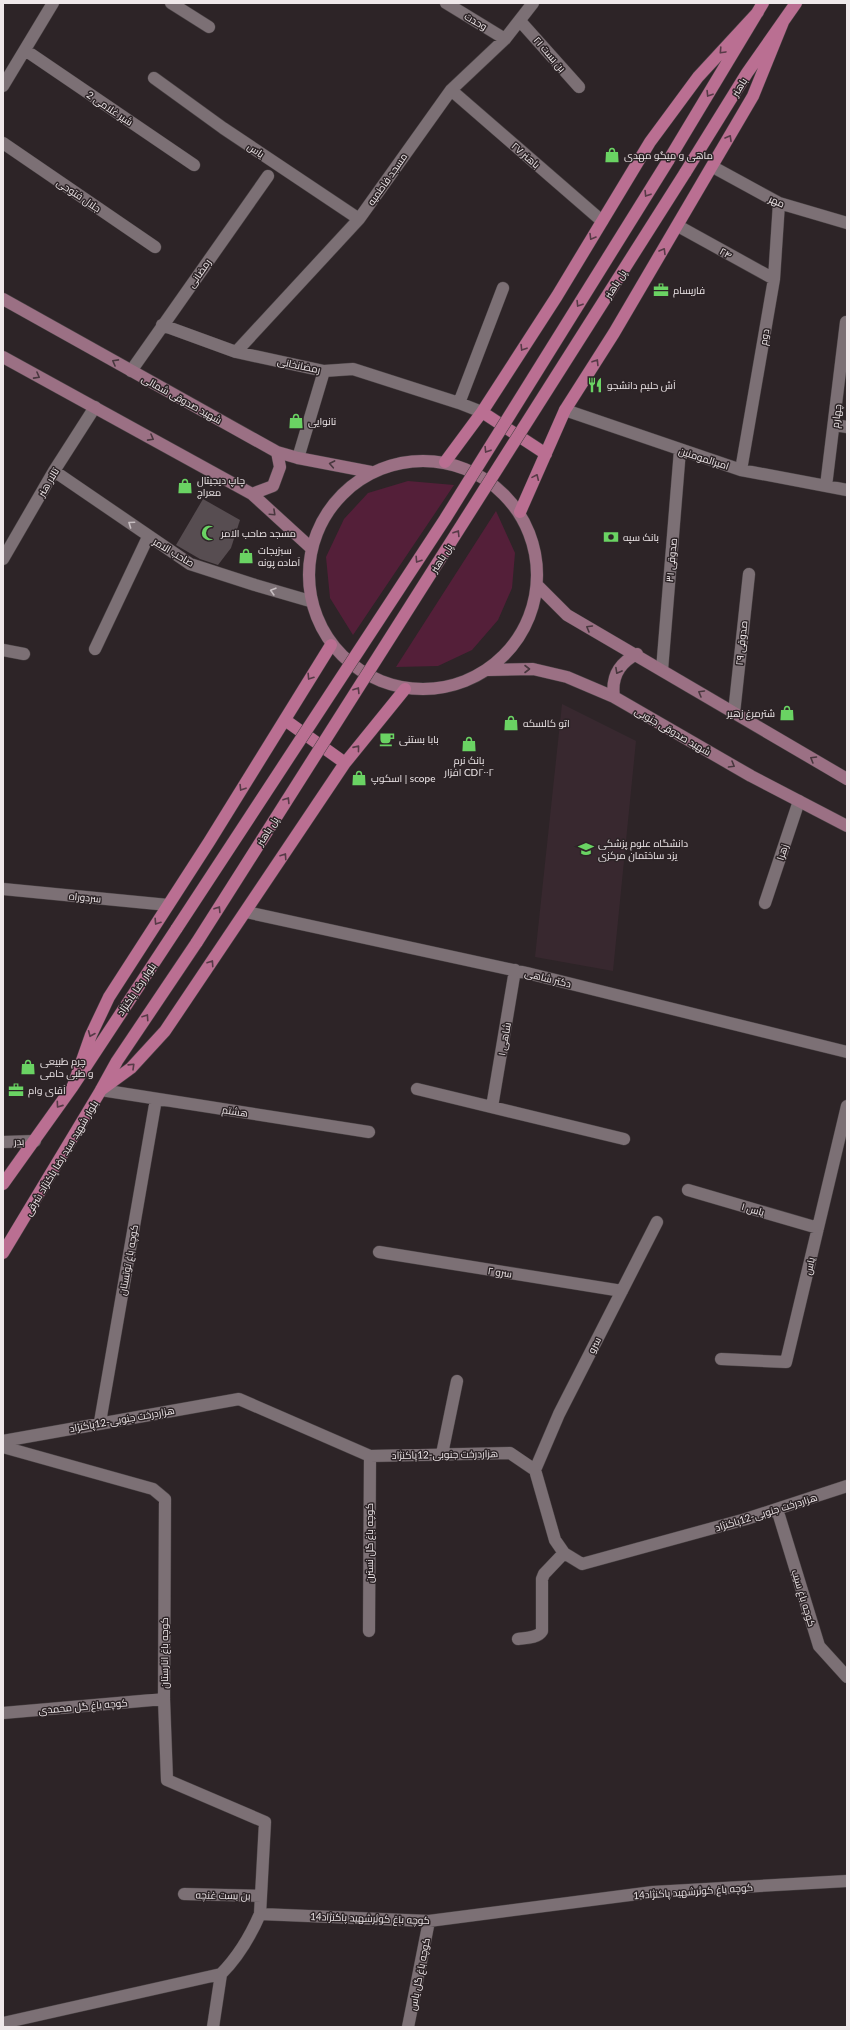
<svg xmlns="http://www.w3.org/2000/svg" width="850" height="2030" font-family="Lato,Cairo,sans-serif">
  <rect width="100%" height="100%" fill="#2d2427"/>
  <path fill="#38282f" d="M562,704l74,37 -23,230 -78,-14z"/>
  <path fill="#541f39" d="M408,481l46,4 -101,150 -23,-37 -4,-41 18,-38 24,-26z
    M496,511l19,42 -3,35 -14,32 -26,30 -34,16 -42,1z"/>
  <path fill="#574d51" d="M203,499l37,21 -9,28 -13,17 -18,-6 -24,-14z"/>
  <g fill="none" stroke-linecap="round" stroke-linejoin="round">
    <g stroke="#494244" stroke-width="13">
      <path id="street" d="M171,3l38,24
        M446,3l59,36
        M520,21l59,66
        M25,50l169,115
        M154,78l69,50 136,91
        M3,86l50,-83
        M451,90l151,131
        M3,143l152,104
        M713,167l66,36 68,20
        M678,226l96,53
        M162,325l74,27 88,19 29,-2 106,34 23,9
        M236,352l123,-133 92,-129 54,-51 28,-36
        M131,371l137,-195
        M459,403l44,-115
        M565,410l176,60 106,20
        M835,425l12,2
        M298,458l26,-87
        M741,470l33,-191 5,-76
        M54,471l136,93 65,21 55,16
        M826,486l20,-164
        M3,559l51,-88 41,-64
        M95,649l53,-112
        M3,650l21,4
        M662,670l18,-220
        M734,713l15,-139
        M3,889l165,16
        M765,903l34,-102
        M246,912l281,61 320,79
        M417,1089l207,50
        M101,1090l268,42
        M492,1107l23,-137
        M3,1142l32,-1
        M688,1190l130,38
        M379,1252l243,39
        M721,1359l65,3 61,-256
        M100,1422l56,-323
        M3,1441l236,-42 131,57 140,-3 25,17 20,70 9,13 18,11 164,-45 101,-33
        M3,1447l150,42 12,10 -1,200 3,81 98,42 -5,92
        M442,1454l15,-73
        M535,1470l24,-56 98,-192
        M777,1509l42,137 28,31
        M369,1631l1,-175
        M518,1639c8,-1 20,-1 24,-8v-52l2,-5 20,-21
        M3,1713l161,-14
        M184,1894l77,2
        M3,2023l218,-49c18,-18 29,-37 39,-60l169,7 224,-29 194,-11
        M213,2027l8,-53
        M408,2027l21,-106"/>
    </g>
    <g stroke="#494244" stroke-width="13">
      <path id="secondary" d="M3,299l274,153 21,6 73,14
        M3,357l249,137 58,53
        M309 575a114 114 0 1 1 228 0a114 114 0 1 1-228 0Z
        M252,494l21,-8 7,-19 -3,-15
        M538,586l29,29 280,164
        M488,670l45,-1 34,8 47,20 137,79 96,50
        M614,697c-3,-20 5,-34 23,-43"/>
    </g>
    <g stroke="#494244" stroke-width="13">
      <path id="primary" d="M668,161l95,-158
        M685,173l62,-100 49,-70
        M482,412l64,42
        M445,462l37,-50 75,-116 93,-154 48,-65 60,-65
        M520,512l45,-102 49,-77 139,-237 30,-74
        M285,720l60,43
        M73,1086l18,-51 18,-38 100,-155 122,-197
        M101,1090l30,-22 34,-37 180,-268 60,-74
        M3,1184l70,-98 104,-158
        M3,1253l98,-163 16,-29 80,-119"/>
    </g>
    <use href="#street" stroke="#7c7075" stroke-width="12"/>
    <use href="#secondary" stroke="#9b7084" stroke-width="12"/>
    <use href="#primary" stroke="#ba6f92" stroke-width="12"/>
    <g stroke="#494244" stroke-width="13" stroke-linecap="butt">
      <path id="primary-bridge" d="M177,928l268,-409 223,-358
        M197,942l488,-769"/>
    </g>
    <use href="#primary-bridge" stroke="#ba6f92" stroke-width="12"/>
  </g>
  <defs><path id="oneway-chevron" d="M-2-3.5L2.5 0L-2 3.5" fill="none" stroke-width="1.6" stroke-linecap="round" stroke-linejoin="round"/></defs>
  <g stroke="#573a47">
    <use href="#oneway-chevron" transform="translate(722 51) rotate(133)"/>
    <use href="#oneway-chevron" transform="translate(709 94) rotate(122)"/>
    <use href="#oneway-chevron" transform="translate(729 138) rotate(-60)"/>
    <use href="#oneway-chevron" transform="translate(647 194) rotate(122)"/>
    <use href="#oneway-chevron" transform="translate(592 237) rotate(121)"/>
    <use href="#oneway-chevron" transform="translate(663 251) rotate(-59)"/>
    <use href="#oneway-chevron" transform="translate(579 304) rotate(122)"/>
    <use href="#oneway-chevron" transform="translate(523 348) rotate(122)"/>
    <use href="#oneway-chevron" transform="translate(596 362) rotate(-58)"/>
    <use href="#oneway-chevron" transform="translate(487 450) rotate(122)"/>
    <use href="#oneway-chevron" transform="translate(536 477) rotate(-66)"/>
    <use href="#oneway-chevron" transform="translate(457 533) rotate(-58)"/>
    <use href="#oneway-chevron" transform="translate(418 560) rotate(123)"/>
    <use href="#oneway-chevron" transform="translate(310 677) rotate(123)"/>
    <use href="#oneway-chevron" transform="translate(357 690) rotate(-58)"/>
    <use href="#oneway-chevron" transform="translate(357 748) rotate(-51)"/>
    <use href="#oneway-chevron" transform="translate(242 788) rotate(122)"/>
    <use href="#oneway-chevron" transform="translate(287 800) rotate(-58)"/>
    <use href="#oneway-chevron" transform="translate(284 856) rotate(-56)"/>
    <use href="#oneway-chevron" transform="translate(218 909) rotate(-58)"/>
    <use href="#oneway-chevron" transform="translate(157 922) rotate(123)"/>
    <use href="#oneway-chevron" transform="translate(211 963) rotate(-56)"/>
    <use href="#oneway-chevron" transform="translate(146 1017) rotate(-56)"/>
    <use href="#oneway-chevron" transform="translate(91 1034) rotate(113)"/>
    <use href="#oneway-chevron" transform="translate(132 1066) rotate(-44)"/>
    <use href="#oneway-chevron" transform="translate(59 1105) rotate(125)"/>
  </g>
  <g stroke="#48373e">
    <use href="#oneway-chevron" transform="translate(115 362) rotate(-151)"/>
    <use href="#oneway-chevron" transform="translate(37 376) rotate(29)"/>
    <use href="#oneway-chevron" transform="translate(151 438) rotate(29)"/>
    <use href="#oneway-chevron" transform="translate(332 464) rotate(-169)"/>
    <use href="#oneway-chevron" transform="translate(273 513) rotate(43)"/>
    <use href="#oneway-chevron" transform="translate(589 628) rotate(-150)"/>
    <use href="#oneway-chevron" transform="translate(527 669)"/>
    <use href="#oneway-chevron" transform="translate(618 671) rotate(119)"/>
    <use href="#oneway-chevron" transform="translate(701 693) rotate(-150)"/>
    <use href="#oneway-chevron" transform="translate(813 759) rotate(-149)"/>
    <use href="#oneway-chevron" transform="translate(732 765) rotate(30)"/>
  </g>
  <g stroke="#c7bec1">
    <use href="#oneway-chevron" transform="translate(131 524) rotate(-145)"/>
    <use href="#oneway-chevron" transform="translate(273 591) rotate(-164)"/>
  </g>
  <defs>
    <g id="shop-bare" transform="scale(1.2)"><path d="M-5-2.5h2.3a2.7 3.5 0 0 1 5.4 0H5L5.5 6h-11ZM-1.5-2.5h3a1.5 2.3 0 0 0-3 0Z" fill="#6ad363" stroke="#2d2427" stroke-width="2.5" paint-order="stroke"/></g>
    <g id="office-bare" transform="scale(1.2)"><path d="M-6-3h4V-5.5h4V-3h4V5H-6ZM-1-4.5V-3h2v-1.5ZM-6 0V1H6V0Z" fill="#6ad363" stroke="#2d2427" stroke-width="2.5" paint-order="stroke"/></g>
    <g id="restaurant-bare" transform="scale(1.2)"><path d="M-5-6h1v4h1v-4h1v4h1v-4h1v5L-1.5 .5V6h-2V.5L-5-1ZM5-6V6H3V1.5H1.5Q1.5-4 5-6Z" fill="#6ad363" stroke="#2d2427" stroke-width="2.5" paint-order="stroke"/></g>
    <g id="mosque-bare" transform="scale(1.2)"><path d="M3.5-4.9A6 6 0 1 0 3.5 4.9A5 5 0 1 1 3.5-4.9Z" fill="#6ad363" stroke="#2d2427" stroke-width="2.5" paint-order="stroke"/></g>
    <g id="bank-bare" transform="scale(1.2)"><path d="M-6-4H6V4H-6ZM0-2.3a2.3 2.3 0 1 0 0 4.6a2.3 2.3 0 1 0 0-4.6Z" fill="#6ad363" stroke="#2d2427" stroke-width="2.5" paint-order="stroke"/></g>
    <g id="cafe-bare" transform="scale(1.2)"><path d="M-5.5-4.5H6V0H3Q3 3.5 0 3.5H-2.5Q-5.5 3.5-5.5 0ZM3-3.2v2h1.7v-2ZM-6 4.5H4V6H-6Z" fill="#6ad363" stroke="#2d2427" stroke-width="2.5" paint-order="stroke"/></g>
    <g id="university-bare" transform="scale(1.2)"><path d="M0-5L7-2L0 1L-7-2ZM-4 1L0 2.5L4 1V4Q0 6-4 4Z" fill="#6ad363" stroke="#2d2427" stroke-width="2.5" paint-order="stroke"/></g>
  </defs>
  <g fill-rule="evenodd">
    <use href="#shop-bare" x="612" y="155"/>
    <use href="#office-bare" x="661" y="290"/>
    <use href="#restaurant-bare" x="595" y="385"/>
    <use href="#shop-bare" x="296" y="421"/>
    <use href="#shop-bare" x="185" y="486"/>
    <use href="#mosque-bare" x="209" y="533"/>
    <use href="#bank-bare" x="611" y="537"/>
    <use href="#shop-bare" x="246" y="556"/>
    <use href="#shop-bare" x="787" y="713"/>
    <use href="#shop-bare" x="511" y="723"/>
    <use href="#cafe-bare" x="387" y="739"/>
    <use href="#shop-bare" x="469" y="744"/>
    <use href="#shop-bare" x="359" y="778"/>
    <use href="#university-bare" x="586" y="849"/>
    <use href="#shop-bare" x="28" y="1067"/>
    <use href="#office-bare" x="16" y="1090"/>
  </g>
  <g text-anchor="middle" stroke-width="3" stroke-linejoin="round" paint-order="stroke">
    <g font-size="10" fill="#efe8ea" stroke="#2d2427">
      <text transform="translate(476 21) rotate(31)" y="4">وحدت</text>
      <text transform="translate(550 54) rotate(49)" y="4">بن بست ۲۱</text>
      <text transform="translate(739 87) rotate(-58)" y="4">باهنر</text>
      <text transform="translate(110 108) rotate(34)" y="4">شیر غلامی 2</text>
      <text transform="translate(256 150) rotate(34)" y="4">یاس</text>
      <text transform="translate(526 155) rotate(41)" y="4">باهنر ۲۷</text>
      <text transform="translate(387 179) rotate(-55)" y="4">مسجد فاطمیه</text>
      <text transform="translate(79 195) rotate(34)" y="4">جلال فتوحی</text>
      <text transform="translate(777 201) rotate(24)" y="4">مهر</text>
      <text transform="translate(726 253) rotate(29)" y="4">۲۴</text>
      <text transform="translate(199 273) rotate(-55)" y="4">رمضانی</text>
      <text transform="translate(615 284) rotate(-58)" y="4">پل باهنر</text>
      <text transform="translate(764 337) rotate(-80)" y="4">دوم</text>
      <text transform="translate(299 365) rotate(12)" y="4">رمضانخانی</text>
      <text transform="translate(182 399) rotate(29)" y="4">شهید صدوقی شمالی</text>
      <text transform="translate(836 416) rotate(-83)" y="4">چهارم</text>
      <text transform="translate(704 458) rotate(18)" y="4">امیرالمومنین</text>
      <text transform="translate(48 482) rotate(-59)" y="4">تالار هنر</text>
      <text transform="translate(174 552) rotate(31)" y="4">صاحب الامر</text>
      <text transform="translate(441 558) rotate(-58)" y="4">پل باهنر</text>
      <text transform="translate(671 560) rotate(-85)" y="4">صدوقی ۳۱</text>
      <text transform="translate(741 643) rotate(-84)" y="4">صدوقی ۲۹</text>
      <text transform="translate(673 731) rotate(30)" y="4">شهید صدوقی جنوبی</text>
      <text transform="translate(267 831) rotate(-58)" y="4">پل باهنر</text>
      <text transform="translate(782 852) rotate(-72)" y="4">زهرا</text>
      <text transform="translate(85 897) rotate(6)" y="4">سردوراه</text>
      <text transform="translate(548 978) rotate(14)" y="4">دکتر شاهی</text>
      <text transform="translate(136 989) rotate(-56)" y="4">بلوار رضا پاکنژاد</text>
      <text transform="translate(504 1039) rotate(-80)" y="4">شاهی ۱</text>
      <text transform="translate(235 1111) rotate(9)" y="4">هشتم</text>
      <text transform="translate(19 1141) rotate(-3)" y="4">بدر</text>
      <text transform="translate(61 1158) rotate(-59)" y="4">بلوار شهید سید رضا پاکنژاد شرقی</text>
      <text transform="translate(753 1209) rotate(16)" y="4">یاس ۱</text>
      <text transform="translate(128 1260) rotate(-80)" y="4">کوچه باغ توتستان</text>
      <text transform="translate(809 1266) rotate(-77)" y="4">یاس</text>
      <text transform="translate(500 1272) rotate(9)" y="4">سرو ۲</text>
      <text transform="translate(594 1345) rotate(-63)" y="4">سرو</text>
      <text transform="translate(122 1419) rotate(-10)" y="4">هزاردرخت جنوبی-12پاکنژاد</text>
      <text transform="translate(445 1454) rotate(-1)" y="4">هزاردرخت جنوبی-12پاکنژاد</text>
      <text transform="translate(766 1512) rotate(-17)" y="4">هزاردرخت جنوبی-12پاکنژاد</text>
      <text transform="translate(369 1543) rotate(-90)" y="4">کوچه باغ گل نسترن</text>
      <text transform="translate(804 1598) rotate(73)" y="4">کوچه باغ سیب</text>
      <text transform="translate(164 1653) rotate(-90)" y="4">کوچه باغ انارستان</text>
      <text transform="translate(83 1706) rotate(-5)" y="4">کوچه باغ گل محمدی</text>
      <text transform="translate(693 1891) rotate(-4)" y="4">کوچه باغ کوثرشهید پاکنژاد14</text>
      <text transform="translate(223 1895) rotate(1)" y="4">بن بست غنچه</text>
      <text transform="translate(370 1918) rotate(2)" y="4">کوچه باغ کوثرشهید پاکنژاد14</text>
      <text transform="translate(419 1974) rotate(-79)" y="4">کوچه باغ گل یاس</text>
    </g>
    <g font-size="10" fill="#efe8ea" stroke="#2d2427" text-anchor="start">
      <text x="624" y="159">ماهی و میگو مهدی</text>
      <text x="673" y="294">فاریسام</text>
      <text x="607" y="389">آش حلیم دانشجو</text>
      <text x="308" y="425">نانوایی</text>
      <text x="197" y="484">چاپ دیجیتال<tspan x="197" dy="12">معراج</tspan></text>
      <text x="221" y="537">مسجد صاحب الامر</text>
      <text x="623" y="541">بانک سپه</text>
      <text x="258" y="554">سبزیجات<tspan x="258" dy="12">آماده پونه</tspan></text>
      <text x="775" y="717" text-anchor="end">شترمرغ زهیر</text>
      <text x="523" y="727">اتو کالسکه</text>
      <text x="399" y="743">بابا بستنی</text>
      <text x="469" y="764" text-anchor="middle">بانک نرم<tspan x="469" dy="12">افزار CD۲۰۰۲</tspan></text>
      <text x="371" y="782">اسکوپ | scope</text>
      <text x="598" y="847">دانشگاه علوم پزشکی<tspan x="598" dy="12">یزد ساختمان مرکزی</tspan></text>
      <text x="40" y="1065">چرم طبیعی<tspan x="40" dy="12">و طبی حامی</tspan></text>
      <text x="28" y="1094">آقای وام</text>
    </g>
  </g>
  <rect width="850" height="2030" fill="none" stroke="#efe8ea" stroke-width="8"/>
</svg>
